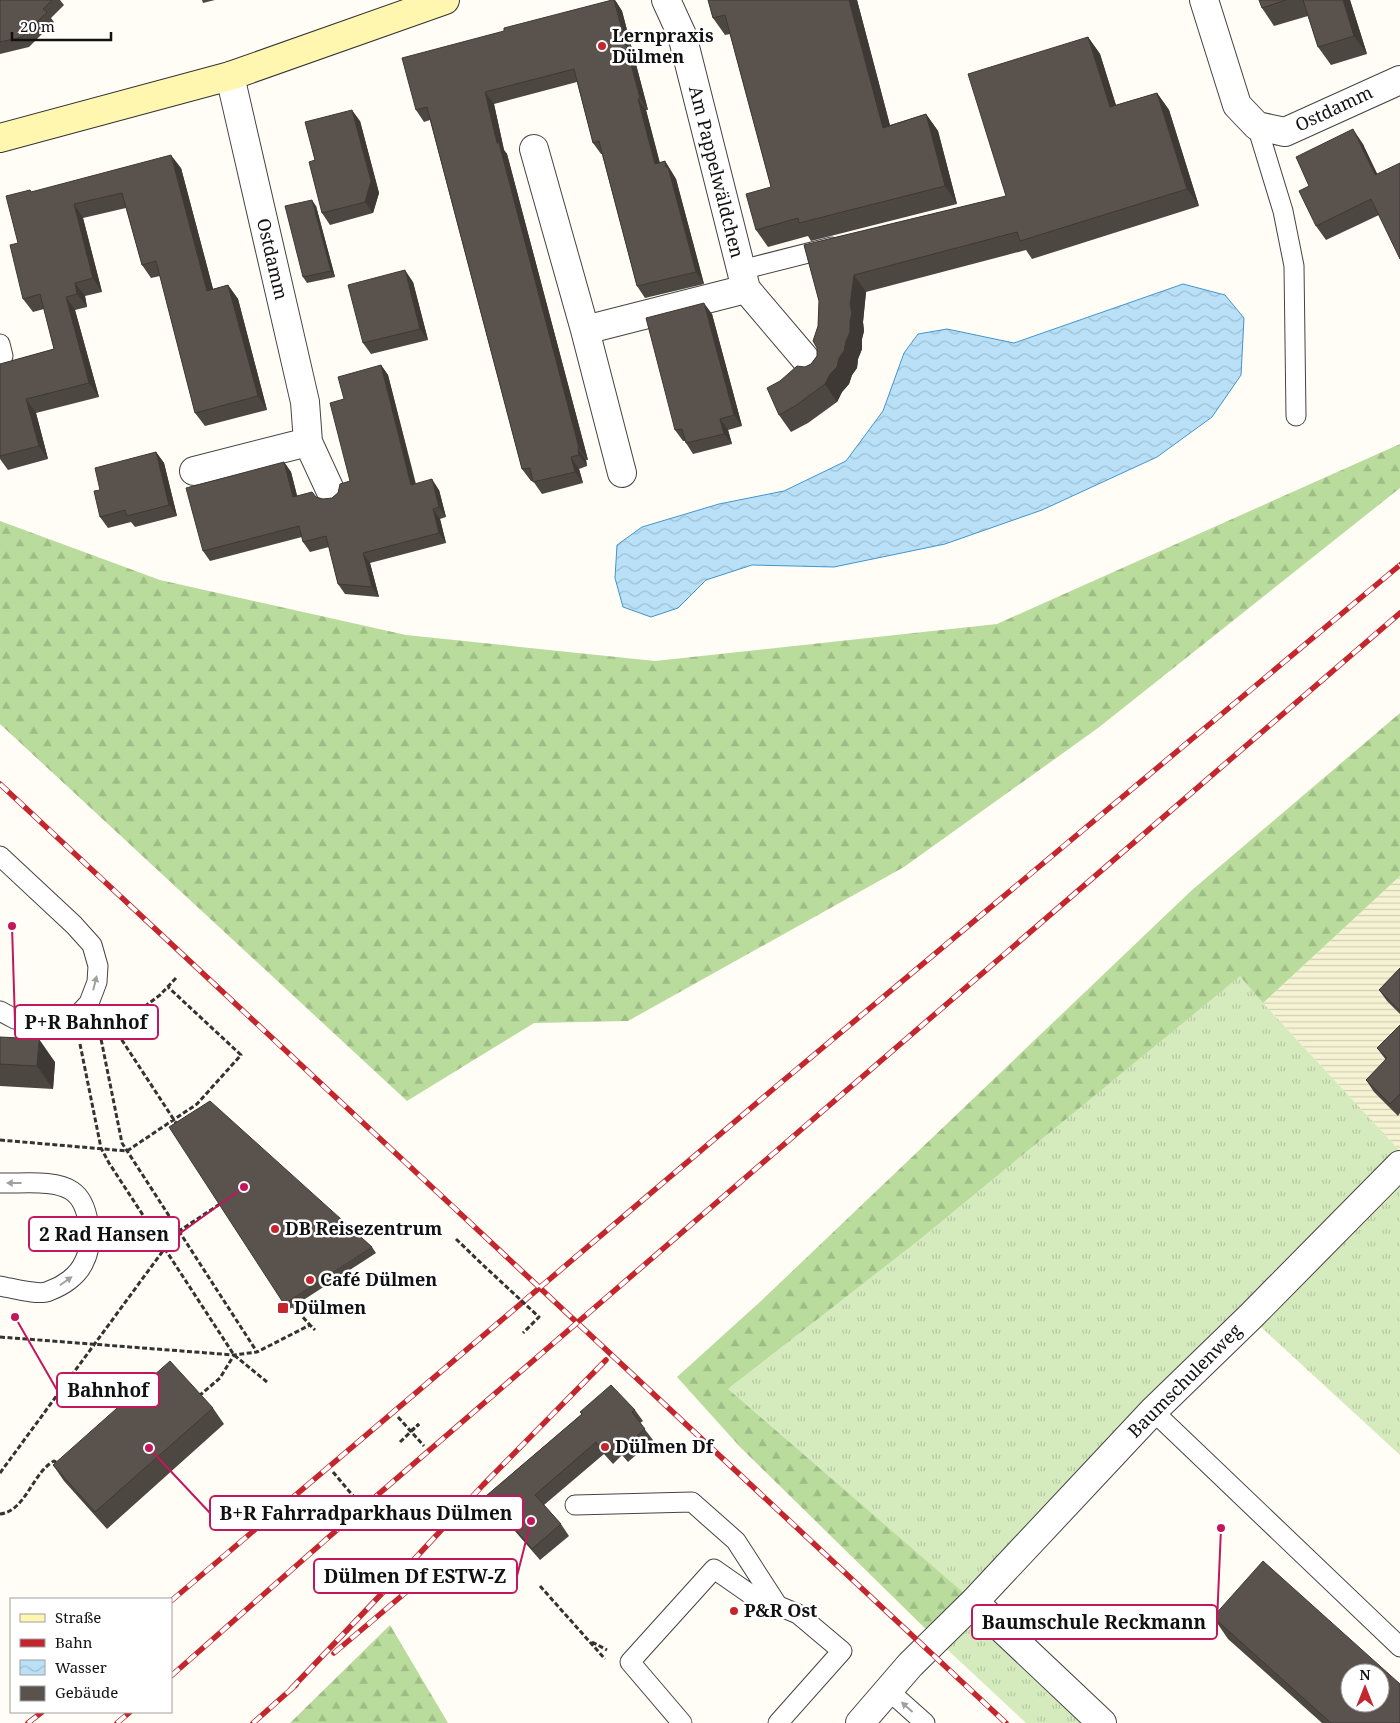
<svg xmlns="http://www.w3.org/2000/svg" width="1400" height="1723" font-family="'Noto Serif',serif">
  <defs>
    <pattern id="farmland-rules" width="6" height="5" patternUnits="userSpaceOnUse" patternTransform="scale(1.25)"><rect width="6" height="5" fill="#f6f3d4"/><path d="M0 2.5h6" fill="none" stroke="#d2cfb5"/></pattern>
    <pattern id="grass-tufts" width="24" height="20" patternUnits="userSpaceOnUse" patternTransform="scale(1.25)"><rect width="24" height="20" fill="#d5ebbd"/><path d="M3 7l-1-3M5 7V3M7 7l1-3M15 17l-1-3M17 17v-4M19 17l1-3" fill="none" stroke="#b6c8a1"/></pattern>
    <pattern id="forest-firs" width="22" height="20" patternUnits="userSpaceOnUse" patternTransform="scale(1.25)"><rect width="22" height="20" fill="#b9dc9c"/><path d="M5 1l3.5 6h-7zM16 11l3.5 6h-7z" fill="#9ebc85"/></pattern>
    <pattern id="water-waves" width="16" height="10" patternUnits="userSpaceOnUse" patternTransform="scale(1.25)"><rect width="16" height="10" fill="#b9e0f7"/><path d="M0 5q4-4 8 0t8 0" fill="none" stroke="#9ebfd3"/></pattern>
  </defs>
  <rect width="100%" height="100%" fill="#fffdf5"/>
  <path fill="url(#farmland-rules)" d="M1400,876v275l-137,-148z"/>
  <path fill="url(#grass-tufts)" d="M1240,975l23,28 137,148v304l-150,-138 -276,284 128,122h-76l-90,-84 -208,-250 190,-148z"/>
  <path fill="url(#forest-firs)" d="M1400,444v44l-302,240 -194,139 -276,154 -94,2 -127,78 -407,-377v-203l160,59 246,55 249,26 342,-37z
    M1400,713v163l-137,127 -23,-27 -322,265 -190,148 246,213 -38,37 -195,-191 -64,-71 84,-76 431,-411z
    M390,1625l58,98h-158z"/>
  <path fill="url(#water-waves)" stroke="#3f96cf" d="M1183,284l42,11 19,23 -3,57 -29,42 -55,40 -115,53 -97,34 -111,23 -82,-2 -46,15 -28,28 -27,9 -28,-10 -8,-29 2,-33 25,-18 77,-23 65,-13 62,-30 37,-50 21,-58 14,-19 29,-5 67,14z"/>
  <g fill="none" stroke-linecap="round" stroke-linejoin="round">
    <g stroke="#444" stroke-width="21">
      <path id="lane" d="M1257,126l26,85 11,55 2,150
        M741,270l91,-23
        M0,344l3,12
        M0,856l74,69 18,20 6,21 -1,16 -8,21 -14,15 -28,5 -32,-4 -15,-8
        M0,1183c20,1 55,-4 72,8 18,12 22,53 12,71 -6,14 -21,24 -35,29 -10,5 -37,-3 -49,-5
        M1153,1411l247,236
        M575,1505l117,-3 44,39 42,65
        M888,1690l37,33
        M682,1723l-52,-61 84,-93 36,25 48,20 44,37 -64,72"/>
    </g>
    <g stroke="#444" stroke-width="30">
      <path id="street" d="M666,0l16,35 64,254 68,80
        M1204,0l33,105 20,21 28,6 115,-52
        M534,149l51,181
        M308,442l24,52
        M194,471l114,-29 -3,-40 -75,-326
        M622,473l-37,-143 161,-41
        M974,1602l128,121
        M860,1723l50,-58 64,-63 179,-191 97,-94 150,-152"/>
    </g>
    <g stroke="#333" stroke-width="30">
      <path id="secondary" d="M0,138l230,-62 215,-76"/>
    </g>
    <path stroke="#333" stroke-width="3" stroke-dasharray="5 2.5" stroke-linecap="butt" d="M176,978l-16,17 -59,44 21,104 135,209
      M108,1022l6,6 64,98
      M80,1044l21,104 8,15 125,192 33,27
      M0,1140l127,11 70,-47 44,-49 -73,-68
      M456,1239l27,26
      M293,1306l17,19
      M0,1337l234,18 23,-3 53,-27 5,5
      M199,1396l21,-18 14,-23
      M398,1417l26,29
      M411,1431l8,-7
      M333,1472l26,31
      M0,1473l165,-225 14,-17 41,-27
      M0,1514c26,-3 32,-41 54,-53l4,2
      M540,1586l65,73
      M592,1642l15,8"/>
    <use href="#lane" stroke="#fff" stroke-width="19"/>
    <use href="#street" stroke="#fff" stroke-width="28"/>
    <use href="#secondary" stroke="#fff6b0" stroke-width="28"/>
    <g stroke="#c4262e" stroke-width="5.5">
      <path id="rail" d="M0,784l1006,939
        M171,1601l607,-516 622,-520
        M334,1653l103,-87
        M171,1676l159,-140 1070,-923
        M291,1689l117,-123 75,-81 123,-125
        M28,1723l14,-11
        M117,1723l13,-11
        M253,1723l43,-38"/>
    </g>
    <use href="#rail" stroke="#fff" stroke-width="4" stroke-dasharray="11" stroke-linecap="butt"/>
    <path stroke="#333" stroke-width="3" stroke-dasharray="5 2.5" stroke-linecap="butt" d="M483,1265l56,52 -16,16
      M400,1442l19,-18"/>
  </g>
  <path fill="#4d4742" d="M0,0h60l4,5 -13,13 3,4 -25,25 -29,7z
    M202,0h13l-12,3z
    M615,0l7,11 26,99h-2l14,53 5,-2 11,18 28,105 -59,14 -8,-12 -35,-132h-1l-8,-11 -16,-61 -83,22 10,46 3,4 81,306h-2l1,6 -8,3 4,14 -41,11 -9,-13h-2l-9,-12 -92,-349 -6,2 -8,-12z
    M708,0h149l33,125 36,-11 12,17 19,73 -146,37 -3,-5 -40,11 -12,-17 15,-43 -41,-153 -5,1 -12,-17z
    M1259,0h91l17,54 -36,11 -13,-18 -10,-31 -34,10 -12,-18z
    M1088,37l12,17 16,51 41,-12 12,17 30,96 -167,53 -6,-9 -160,42 -3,30 1,9 -2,8v10l-4,10 -1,9 -5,7 -3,9 -7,8 -5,10 -29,21 -17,9 -12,-17 26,-48 6,-3 6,-8 2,-55 -15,-56 202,-49z
    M360,121l19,72 -6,20 -43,12 -8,-12 -7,-53z
    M1363,144l16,71 -53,25 -10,-14 -7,-40z
    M181,168l32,121 15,-4 10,14 29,111 -62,16 -10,-13 -35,-137 -9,2 -9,-13 -16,-57 -43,10 19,74 -17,4 2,11 -12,3 24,87 -63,16 12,46 -40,11 -8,-11v-95l54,-15 -10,-40 -11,3 -10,-13 -5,-56 12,-53 1,2z
    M316,206l19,71 -28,6 -4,-6z
    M413,282l15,58 -57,14 -8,-11z
    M712,314l30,112 -14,4 4,14 -39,10 -7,-11 -1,-2h-2l-8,-11z
    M381,365l7,10 28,109 23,6 7,27 -6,2 6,24 -76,20 9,34 -34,-3 -7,-10 -9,-37 -19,5 -7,-10 -1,-5 -92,24 -7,-10 81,-89 7,10 6,24 19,1 7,2 9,-1 18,-17 -6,-82z
    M156,452l8,11 13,53 -42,11 -4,-5 -23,6 -8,-11v-27z
    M1400,968v46l-13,-13 -8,-11z
    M1400,1025v88l-2,3 -24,-24 -8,-12 20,-20 -9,-12z
    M0,1037l55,25 -2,27 -53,-3z
    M372,1247l4,6 -88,57 -4,-6z
    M213,1408l11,16 -117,105 -43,-48 -11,-16z
    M635,1410l8,11 -3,2 13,17 -25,22 -6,-7 -9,9 -9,-10 -60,51 17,19 8,12 -29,24 -46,-53 -8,-11 96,-82 -2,-2z
    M1213,1617l187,106h-78l-94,-84z"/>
  <path fill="#3f3936" d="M615,0l7,11 26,99 -8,-12z
    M849,0h8l38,145 -12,-17z
    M1343,0h7l17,54 -13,-18z
    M1088,37l12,17 22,71 -12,-18z
    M485,92l9,12 10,46 3,4 81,306 -9,-12 -82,-305z
    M1157,93l12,17 30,96 -12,-17z
    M638,99l8,11 17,66 -8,-12z
    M352,110l8,11 19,72 -6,20 -8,-11z
    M926,114l12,17 19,73 -12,-18z
    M1353,129l10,15 22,46 -10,-15z
    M171,155l10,13 36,136 -10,-13z
    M665,161l11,18 28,105 -8,-12z
    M312,200l4,6 19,71 -4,-6z
    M74,204l9,14 19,74 -9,-14z
    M405,270l8,12 15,58 -8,-11z
    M854,275l12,17 -3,30 1,9 -2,8v10l-4,10 -1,9 -5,7 -3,9 -7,8 -5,10 -12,-18 14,-26 7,-17 4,-20v-16z
    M75,283l10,13 2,11 -10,-13z
    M228,285l10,14 29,111 -9,-14z
    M66,297l9,13 24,87 -10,-14z
    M704,303l8,11 30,112 -8,-11z
    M381,365l7,10 30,120 -7,-10z
    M26,399l10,14 12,46 -9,-13z
    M720,419l8,11 4,14 -8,-10z
    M578,449l8,11 1,6 -8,-11z
    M156,452l8,11 13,53 -8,-11z
    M571,457l8,12 4,14 -8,-11z
    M284,462l7,10 9,35 -7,-10z
    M432,479l7,11 7,27 -7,-10z
    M433,509l7,10 6,24 -7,-10z
    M363,553l7,10 9,34 -7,-10z
    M39,1039l16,23 -2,27 -16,-23z"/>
  <path fill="#5a524d" stroke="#3f3936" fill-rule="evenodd" d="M0,0h52l-9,9 4,3 -25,25 -22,5z
    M612,0h2l26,98 -2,1 17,65 10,-3 1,6h2l28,105 -59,14 -38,-145 -6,2 -19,-74 -89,23 12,51h2l80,305 -1,1 1,6 -8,2 4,15 -42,10 -3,-14 -8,1 -95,-362 -11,3 -14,-52 102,-27v-3z
    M708,0h141l34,128 43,-14 19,72 -146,37 -1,-5 -42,12 -10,-36 25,-7 -46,-172 -12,3z
    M1259,0h27l-24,8z
    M1303,0h40l11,36 -36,11z
    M1088,37l22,70 47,-14 30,96 -167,52 -3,-9 -163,43 -4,30 2,8 -2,8v11l-4,9 -2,10 -5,7 -2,9 -7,7 -5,10 -30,22 -16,9 -12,-27 13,-7 17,-15 8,1 6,-3 6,-8v-8l-4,-7 5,-15 1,-25 -15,-56 202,-49 -38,-122z
    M352,110l19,71 -6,21 -43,11 -13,-51 6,-2 -10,-38z
    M1353,129l22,46 25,-12v96l-29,-60 -55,27 -17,-35 10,-5 -13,-29z
    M171,155l36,136 21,-6 30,111 -63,17 -39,-152 -14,4 -20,-72 -48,11 19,74 -18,5 2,11 -11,3 23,86 -63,16 13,47 -39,10v-92l54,-15 -14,-55 -17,5 -13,-54 8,-2 -12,-47 24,-6 1,2z
    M312,200l19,71 -28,6 -18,-71z
    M405,270l15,59 -57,14 -15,-58z
    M704,303l30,112 -14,4 4,15 -38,9 -4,-14 -7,1 -29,-112z
    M381,365l30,120 21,-6 7,28 -6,2 6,24 -76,20 9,34 -34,-3 -12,-48 -23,6 -4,-16 -96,25 -17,-63 98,-26 9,35 19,-5 4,5 7,2 9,-1 6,-5 2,-9 10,-3 -20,-78 14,-4 -6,-22z
    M156,452l13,53 -42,11 -2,-6 -25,7 -6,-26 6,-1 -5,-22z
    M1400,968v43l-21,-21z
    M1400,1025v69l-10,10 -24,-24 21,-22 -10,-10z
    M0,1037l39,2 -2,27 -37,-2z
    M210,1101l162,146 -88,57 -115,-177z
    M170,1361l43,47 -118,104 -42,-47z
    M611,1385l24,25 -3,2 13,17 -25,22 -6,-7 -9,8 -9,-10 -61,53 26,29 -29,25 -46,-53 96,-82 -2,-2z
    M1263,1561l137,123v39h-69l-118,-106zM1350,1673h30v30h-30z"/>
  <defs><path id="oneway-solid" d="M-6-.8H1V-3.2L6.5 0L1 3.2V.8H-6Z" transform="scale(1.25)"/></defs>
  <g fill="#a0a0a0">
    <use href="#oneway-solid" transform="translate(95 983) rotate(-76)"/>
    <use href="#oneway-solid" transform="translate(14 1183) rotate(-180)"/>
    <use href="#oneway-solid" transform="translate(66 1281) rotate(-35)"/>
    <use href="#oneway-solid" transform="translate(907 1707) rotate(-138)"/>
  </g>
  <g fill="#c4262e" stroke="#fff" stroke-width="2">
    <circle cx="602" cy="46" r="5"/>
    <circle cx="275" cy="1229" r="5"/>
    <circle cx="310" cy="1280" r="5"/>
    <rect x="277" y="1302" width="12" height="12" rx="2.5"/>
    <circle cx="605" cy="1447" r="5"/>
    <circle cx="734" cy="1611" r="5"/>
  </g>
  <g text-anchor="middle" stroke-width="5" stroke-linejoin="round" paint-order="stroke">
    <g font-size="18" font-weight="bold" fill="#111" stroke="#fff" text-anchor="start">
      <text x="612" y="42">Lernpraxis<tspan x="612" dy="21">Dülmen</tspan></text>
      <text x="285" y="1235">DB Reisezentrum</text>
      <text x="320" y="1286">Café Dülmen</text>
      <text x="294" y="1314">Dülmen</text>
      <text x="615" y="1453">Dülmen Df</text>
      <text x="744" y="1617">P&amp;R Ost</text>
    </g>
    <g font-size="18" fill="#111" stroke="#fff">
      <text transform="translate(1334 109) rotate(-25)" y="6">Ostdamm</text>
      <text transform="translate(716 172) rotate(76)" y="6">Am Pappelwäldchen</text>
      <text transform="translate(272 259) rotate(77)" y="6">Ostdamm</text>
      <text transform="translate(1185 1381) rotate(-45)" y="6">Baumschulenweg</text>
    </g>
  </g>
  <path fill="none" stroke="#c2185b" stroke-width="2" d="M12 926L15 1022M244 1187L179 1234M15 1317L57 1390M149 1448L210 1513M531 1521L517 1576M1221 1528L1217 1622"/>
  <g fill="#c2185b" stroke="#fff" stroke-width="2">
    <circle cx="12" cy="926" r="5"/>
    <circle cx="244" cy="1187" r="5"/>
    <circle cx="15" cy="1317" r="5"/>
    <circle cx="149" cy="1448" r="5"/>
    <circle cx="531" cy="1521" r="5"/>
    <circle cx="1221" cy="1528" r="5"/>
  </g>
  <g fill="#fff" stroke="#c2185b" stroke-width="2">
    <rect x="15" y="1005" width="143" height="34" rx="5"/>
    <rect x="29" y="1217" width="150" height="34" rx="5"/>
    <rect x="57" y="1373" width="102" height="34" rx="5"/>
    <rect x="210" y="1496" width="313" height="34" rx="5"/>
    <rect x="314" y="1559" width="203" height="34" rx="5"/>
    <rect x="972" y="1605" width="245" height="34" rx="5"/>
  </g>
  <g font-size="19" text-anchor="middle" font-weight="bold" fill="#111">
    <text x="86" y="1029">P+R Bahnhof</text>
    <text x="104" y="1241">2 Rad Hansen</text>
    <text x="108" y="1397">Bahnhof</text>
    <text x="366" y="1520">B+R Fahrradparkhaus Dülmen</text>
    <text x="415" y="1583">Dülmen Df ESTW-Z</text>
    <text x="1094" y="1629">Baumschule Reckmann</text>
  </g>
  <rect x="10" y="1598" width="162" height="115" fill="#ffffff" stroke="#a0a0a0"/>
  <rect x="20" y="1614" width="25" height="8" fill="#fff6b0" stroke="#a0a0a0"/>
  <text x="55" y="1623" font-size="15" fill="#111111">Straße</text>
  <rect x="20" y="1639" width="25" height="8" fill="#c4262e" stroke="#a0a0a0"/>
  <text x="55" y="1648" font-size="15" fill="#111111">Bahn</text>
  <rect x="20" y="1660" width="25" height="15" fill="url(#water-waves)" stroke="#a0a0a0"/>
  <text x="55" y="1673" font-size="15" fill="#111111">Wasser</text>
  <rect x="20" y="1686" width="25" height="15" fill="#5a524d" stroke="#a0a0a0"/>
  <text x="55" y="1698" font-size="15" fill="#111111">Gebäude</text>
  <g transform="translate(1365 1688)"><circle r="24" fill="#ffffff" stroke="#a0a0a0"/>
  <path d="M0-4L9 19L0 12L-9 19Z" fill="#c4262e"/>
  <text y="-8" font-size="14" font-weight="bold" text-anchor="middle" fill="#111111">N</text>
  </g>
  <path d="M12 32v8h99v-8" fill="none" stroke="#111111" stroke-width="2.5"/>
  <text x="20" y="32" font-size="15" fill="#111111" stroke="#ffffff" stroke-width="4" paint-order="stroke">20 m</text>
</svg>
